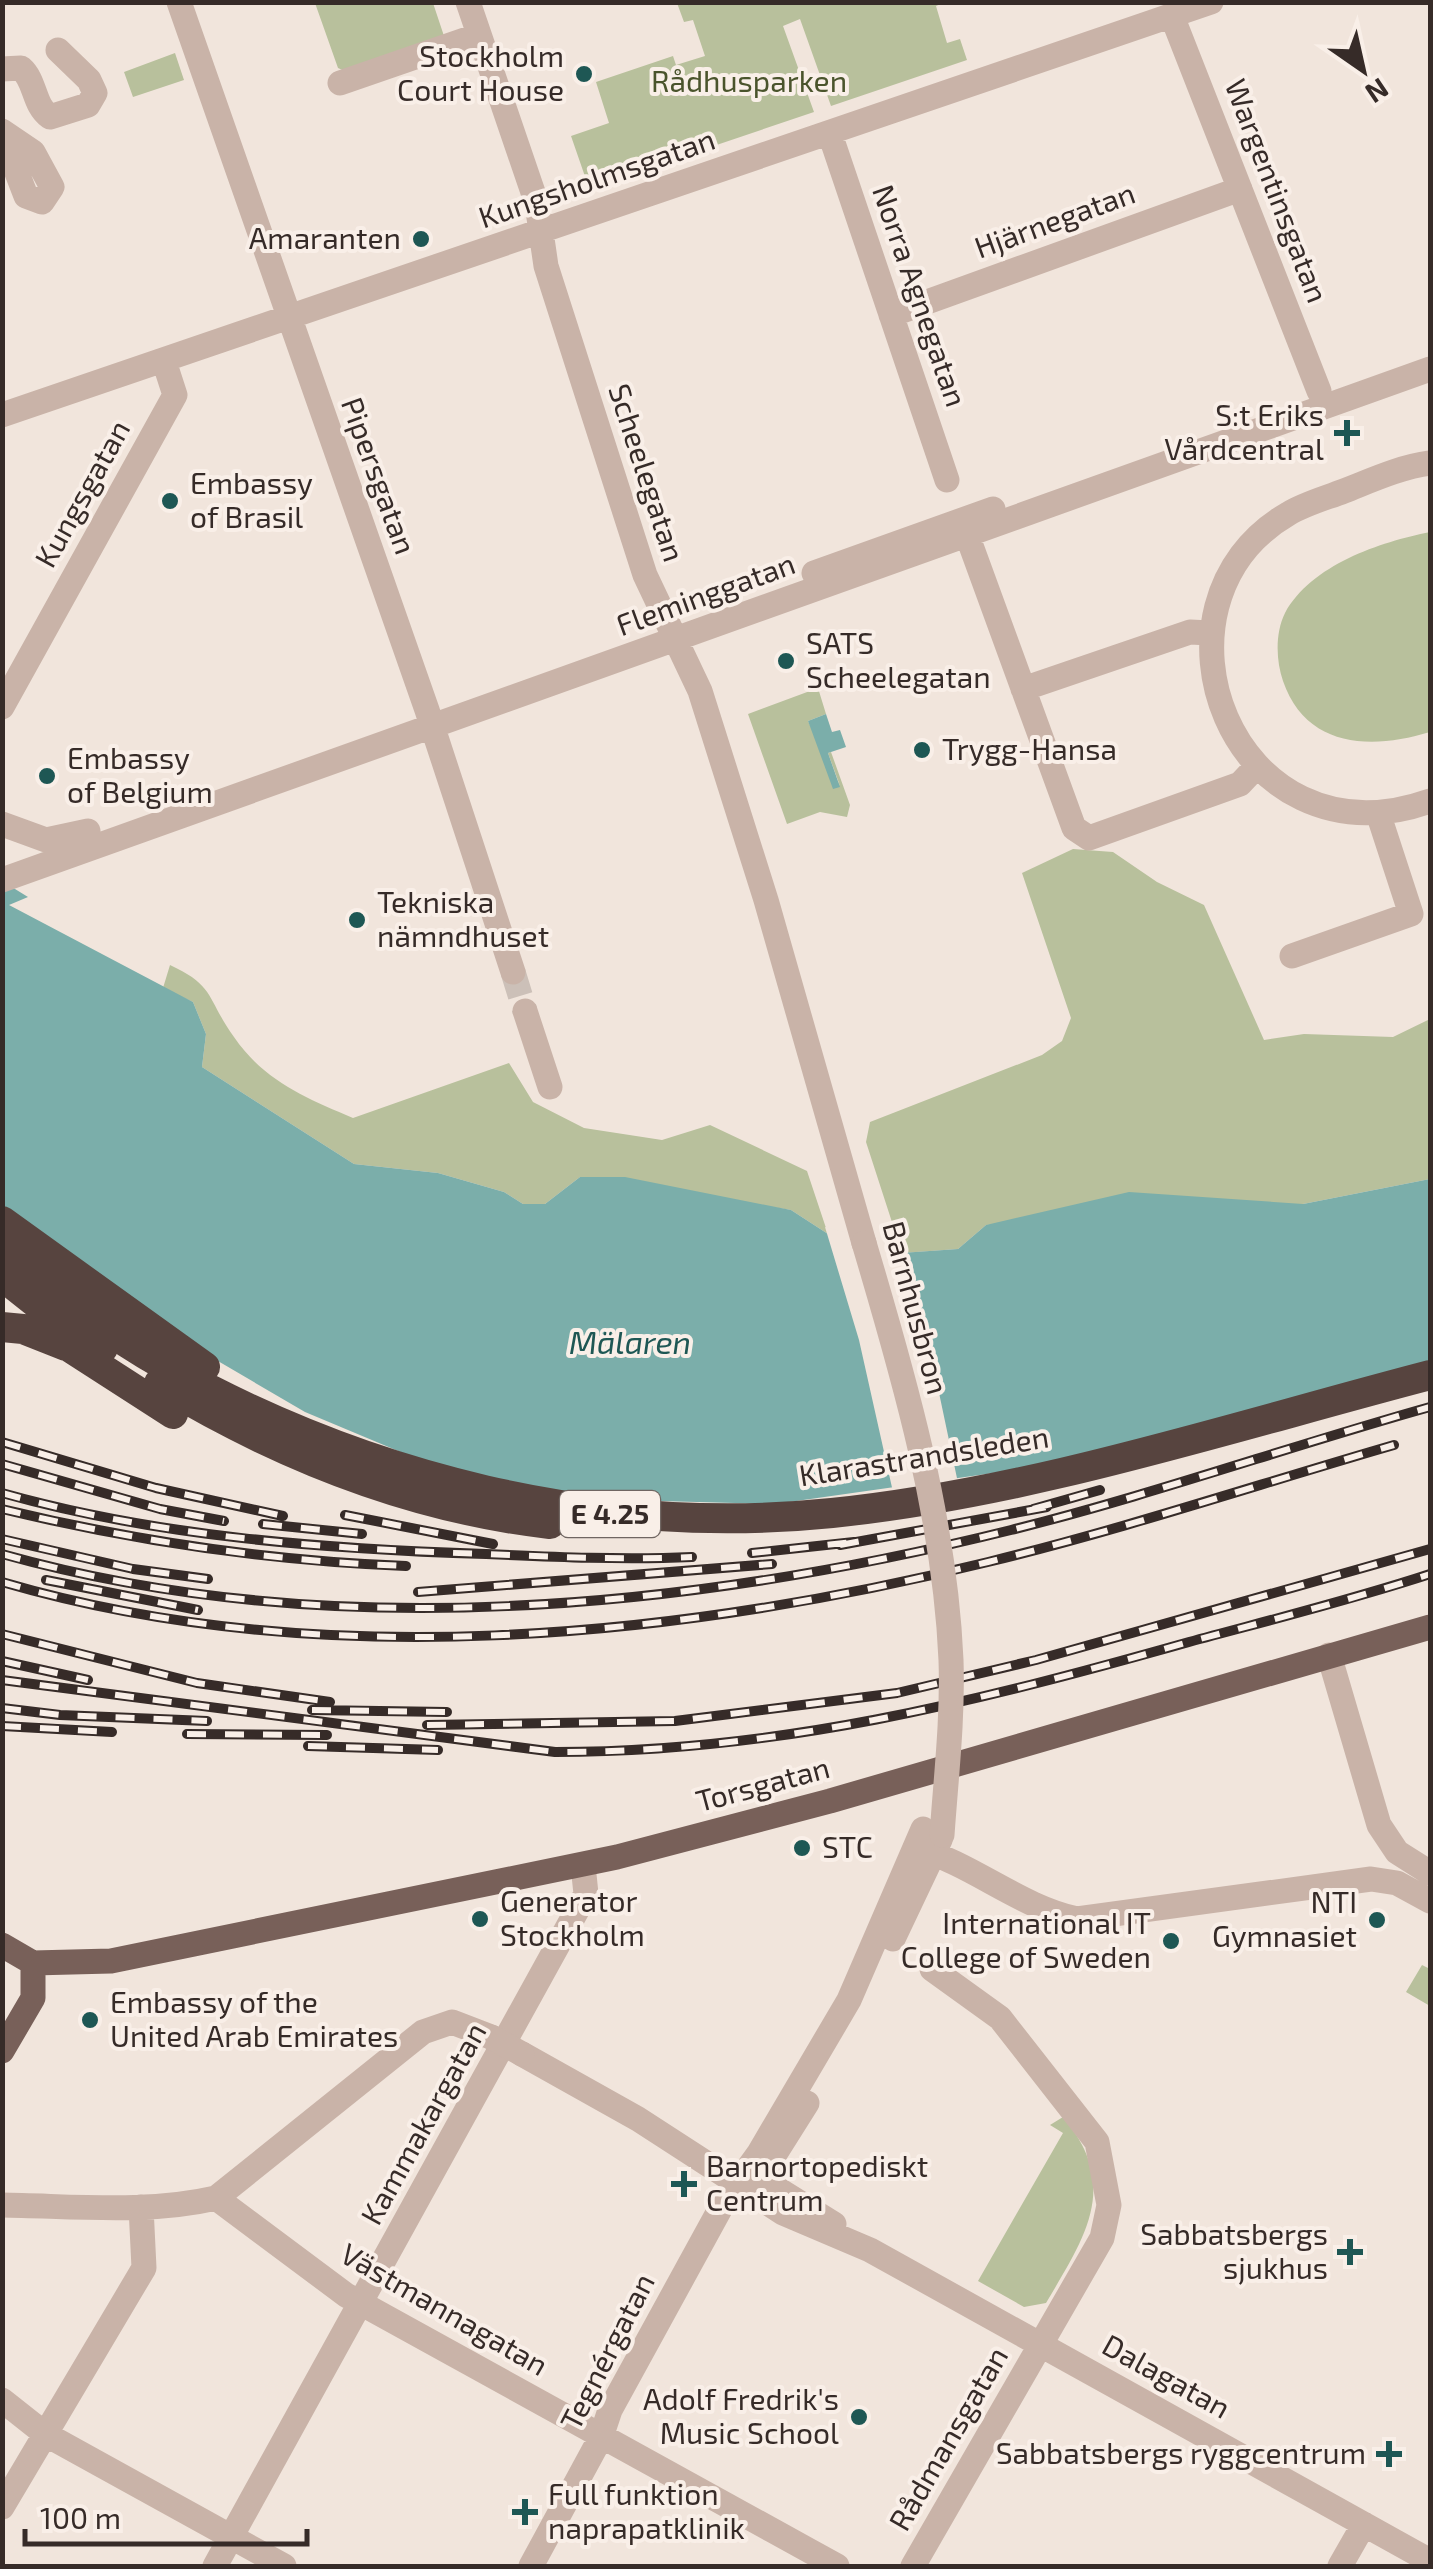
<svg xmlns="http://www.w3.org/2000/svg" width="1433" height="2569" font-family="'Exo 2',sans-serif">
  <rect width="100%" height="100%" fill="#f1e5dc"/>
  <path fill="#b8c09c" d="M315,3h118l12,36 -96,34 -11,-5z
    M677,3h266l-7,3 11,37 13,-4 7,21 -136,46 -31,-87 -17,7 31,86 -225,76 -18,-52 38,-13 -13,-41 77,-26 3,9 29,-9 -12,-36 -9,2z
    M175,53l9,27 -51,17 -9,-25z
    M1430,532v200c-59,18 -124,16 -147,-51 -7,-20 -8,-48 2,-68 26,-48 95,-71 145,-81z
    M818,688l8,26 -18,7 32,65 -12,-33 3,-1 19,53 -3,12 -27,-5 -33,12 -39,-110z
    M1073,849l40,3 44,30 47,23 60,135 40,-6 89,3 37,-18v160l-127,25 -317,21 -28,24 -56,4 -36,-111 4,-20 172,-67 20,-14 9,-23 -49,-145z
    M170,965c46,21 37,35 64,72 30,44 72,61 119,81l156,-55 24,39 51,26 78,12 48,-15 97,46 21,63 -37,-24 -211,-33 -35,27h-22l-19,-12 -66,-19 -84,-9 -152,-97 4,-33 -13,-32 -30,-14z
    M1422,1965l8,4v37l-24,-14z
    M1063,2117c58,69 22,120 -17,186l-22,4 -46,-26 85,-148 -13,-8z"/>
  <path fill="#7baeaa" d="M826,714l6,18 8,-2 6,17 -18,6 12,34 -7,2 -25,-68z
    M2,881l26,16 -19,8 184,97 13,32 -4,33 152,97 84,9 66,19 19,12h22l35,-27h45l166,33 37,24 73,19 57,-4 28,-24 143,-33 174,12 127,-25v185l-402,104 -253,36 -193,-5 -160,-38 -117,-49 -123,-72 -179,-134z"/>
  <path fill="#f1e5dc" d="M825,1227l75,20 38,141 20,95 -65,9 -34,-152z"/>
  <g fill="none" stroke-linecap="round" stroke-linejoin="round">
    <path stroke="#ccc0b8" stroke-width="25" stroke-dasharray="25 12" stroke-linecap="butt" d="M513,972l12,39"/>
    <path stroke="#c9b3a8" stroke-width="25" d="M179,2l248,708 86,262
      M468,2l69,202 9,62 99,309 55,116 66,209 98,343
      M1172,16l147,375
      M2,69l19,-1c15,13 12,37 29,49l38,-12 7,-12 -6,-13 -31,-30
      M340,83l139,-48
      M2,131l31,21 19,35 -10,15 -16,-6 -24,-62
      M830,134l117,346
      M891,315l349,-126
      M2,415l1209,-413
      M1430,463c-30,4 -58,17 -86,28 -18,7 -40,13 -56,23 -155,90 -57,357 142,287
      M962,521l112,307 15,10 151,-54 16,-17
      M814,573l179,-64
      M1023,689l167,-57 20,1
      M2,707l173,-312 -11,-34
      M2,824l44,16 42,-9
      M2,880l1428,-511
      M1292,956l119,-42 -33,-101
      M525,1011l25,76
      M1329,1655l50,170 18,27 33,21
      M916,1848c57,16 104,59 161,71l294,-40 26,4 33,18
      M893,1939l47,-99
      M522,2054l116,65 145,94 87,37 560,311
      M749,2171l85,53
      M751,2192l56,-89
      M216,2198l130,97 491,271
      M2,2205c71,1 145,9 214,-7l207,-166 29,-10 39,15
      M2,2400l43,34 239,132
      M2,2507l142,-239 -3,-61
      M215,2566l371,-672 -3,-29
      M531,2566l70,-129 9,-27 115,-210 34,-47 90,-153 74,-171
      M913,2566l189,-328 7,-33 -12,-63 -97,-124 -68,-49
      M1340,2566l24,-42"/>
    <path stroke="#786059" stroke-width="25" d="M2,1945l31,18 78,-2 506,-104 213,-56 600,-174
      M2,2051l31,-53v-35"/>
    <path stroke="#57443f" stroke-width="30" d="M2,1221l203,146
      M2,1248c51,41 102,84 160,116 204,114 435,173 670,149 203,-21 402,-87 598,-138
      M2,1276l63,50 38,22
      M2,1327l21,2 43,17
      M69,1347l104,67
      M159,1383c121,73 250,125 391,141"/>
    <g stroke="#362b28" stroke-width="10">
      <path id="rail" d="M2,1442l154,46 127,28
        M2,1464l158,45 64,12
        M2,1493c157,44 323,56 484,61 69,3 138,6 206,3
        M2,1509c133,32 267,52 404,57
        M1033,1509l67,-19
        M345,1515l148,29
        M263,1524l99,10
        M2,1539l131,30 75,10
        M840,1545l207,-38
        M752,1553l102,-11
        M2,1554c325,91 686,56 1009,-24 141,-35 279,-84 419,-123
        M46,1580l152,30
        M2,1582c315,92 671,57 986,-20 136,-33 271,-78 406,-117
        M418,1592l354,-28
        M2,1634l195,49 133,19
        M2,1661l86,19
        M2,1680l553,72c224,0 421,-50 634,-110 81,-22 162,-42 241,-68
        M2,1708l58,7 147,6
        M312,1710l135,2
        M427,1725l248,-4 222,-28 139,-33 394,-111
        M2,1726l110,6
        M187,1734l140,1
        M308,1746l130,4"/>
    </g>
    <use href="#rail" stroke="#f9efe8" stroke-width="6" stroke-dasharray="19" stroke-linecap="butt"/>
    <path stroke="#c9b3a8" stroke-width="25" d="M864,1243c40,134 81,276 87,417 2,59 -5,117 -9,175
      M491,2037l31,17"/>
  </g>
  <g fill="#1e5754" stroke="#f9efe8" stroke-width="4">
    <circle cx="584" cy="74" r="10"/>
    <circle cx="421" cy="239" r="10"/>
    <path d="M1342 418h10v10h10v10h-10v10h-10v-10h-10v-10h10z"/>
    <circle cx="170" cy="501" r="10"/>
    <circle cx="786" cy="661" r="10"/>
    <circle cx="922" cy="750" r="10"/>
    <circle cx="47" cy="776" r="10"/>
    <circle cx="357" cy="920" r="10"/>
    <circle cx="802" cy="1848" r="10"/>
    <circle cx="480" cy="1919" r="10"/>
    <circle cx="1377" cy="1920" r="10"/>
    <circle cx="1171" cy="1941" r="10"/>
    <circle cx="90" cy="2020" r="10"/>
    <path d="M679 2169h10v10h10v10h-10v10h-10v-10h-10v-10h10z"/>
    <path d="M1345 2237h10v10h10v10h-10v10h-10v-10h-10v-10h10z"/>
    <circle cx="859" cy="2417" r="10"/>
    <path d="M1384 2439h10v10h10v10h-10v10h-10v-10h-10v-10h10z"/>
    <path d="M520 2497h10v10h10v10h-10v10h-10v-10h-10v-10h10z"/>
  </g>
  <g text-anchor="middle" stroke-width="8" stroke-linejoin="round" paint-order="stroke">
    <rect fill="#f9efe8" stroke="#706662" stroke-width="2.5" x="560" y="1491" width="100" height="46" rx="8"/>
    <g font-size="28" font-weight="bold" fill="#362b28">
      <text x="610" y="1524">E 4.25</text>
    </g>
    <g font-size="30" fill="#362b28" stroke="#f9efe8" text-anchor="start">
      <text x="564" y="67" text-anchor="end">Stockholm<tspan x="564" dy="34">Court House</tspan></text>
      <text x="401" y="249" text-anchor="end">Amaranten</text>
      <text x="1324" y="426" text-anchor="end">S:t Eriks<tspan x="1324" dy="34">Vårdcentral</tspan></text>
      <text x="190" y="494">Embassy<tspan x="190" dy="34">of Brasil</tspan></text>
      <text x="806" y="654">SATS<tspan x="806" dy="34">Scheelegatan</tspan></text>
      <text x="942" y="760">Trygg-Hansa</text>
      <text x="67" y="769">Embassy<tspan x="67" dy="34">of Belgium</tspan></text>
      <text x="377" y="913">Tekniska<tspan x="377" dy="34">nämndhuset</tspan></text>
      <text x="822" y="1858">STC</text>
      <text x="500" y="1912">Generator<tspan x="500" dy="34">Stockholm</tspan></text>
      <text x="1357" y="1913" text-anchor="end">NTI<tspan x="1357" dy="34">Gymnasiet</tspan></text>
      <text x="1151" y="1934" text-anchor="end">International IT<tspan x="1151" dy="34">College of Sweden</tspan></text>
      <text x="110" y="2013">Embassy of the<tspan x="110" dy="34">United Arab Emirates</tspan></text>
      <text x="706" y="2177">Barnortopediskt<tspan x="706" dy="34">Centrum</tspan></text>
      <text x="1328" y="2245" text-anchor="end">Sabbatsbergs<tspan x="1328" dy="34">sjukhus</tspan></text>
      <text x="839" y="2410" text-anchor="end">Adolf Fredrik's<tspan x="839" dy="34">Music School</tspan></text>
      <text x="1366" y="2464" text-anchor="end">Sabbatsbergs ryggcentrum</text>
      <text x="548" y="2505">Full funktion<tspan x="548" dy="34">naprapatklinik</tspan></text>
    </g>
    <g font-size="30" fill="#4a542c" stroke="#f9efe8">
      <text x="749" y="92">Rådhusparken</text>
    </g>
    <g font-size="30" fill="#362b28" stroke="#f9efe8">
      <text transform="translate(597 179) rotate(-19)" y="10">Kungsholmsgatan</text>
      <text transform="translate(1276 191) rotate(69)" y="10">Wargentinsgatan</text>
      <text transform="translate(1055 221) rotate(-20)" y="10">Hjärnegatan</text>
      <text transform="translate(919 296) rotate(71)" y="10">Norra Agnegatan</text>
      <text transform="translate(646 473) rotate(72)" y="10">Scheelegatan</text>
      <text transform="translate(378 476) rotate(70)" y="10">Pipersgatan</text>
      <text transform="translate(83 494) rotate(-61)" y="10">Kungsgatan</text>
      <text transform="translate(706 595) rotate(-20)" y="10">Fleminggatan</text>
      <text transform="translate(915 1308) rotate(75)" y="10">Barnhusbron</text>
      <text transform="translate(924 1457) rotate(-9)" y="10">Klarastrandsleden</text>
      <text transform="translate(763 1785) rotate(-15)" y="10">Torsgatan</text>
      <text transform="translate(424 2124) rotate(-61)" y="10">Kammakargatan</text>
      <text transform="translate(444 2310) rotate(30)" y="10">Västmannagatan</text>
      <text transform="translate(608 2352) rotate(-63)" y="10">Tegnérgatan</text>
      <text transform="translate(1166 2377) rotate(29)" y="10">Dalagatan</text>
      <text transform="translate(949 2439) rotate(-60)" y="10">Rådmansgatan</text>
    </g>
    <g font-size="32" font-style="italic" fill="#1e5754" stroke="#f9efe8">
      <text x="630" y="1354">Mälaren</text>
    </g>
  </g>
  <rect width="1433" height="2569" fill="none" stroke="#362b28" stroke-width="10"/>
  <g transform="translate(1363 70) rotate(146)" stroke="#f9efe8" stroke-width="8" paint-order="stroke">
  <path d="M0-8L18 38L0 25L-18 38Z" fill="#362b28"/>
  <text y="-15" font-size="28" font-weight="bold" text-anchor="middle" fill="#362b28">N</text>
  </g>
  <path d="M25 2529v15h282v-15" fill="none" stroke="#362b28" stroke-width="5"/>
  <text x="40" y="2529" font-size="30" fill="#362b28" stroke="#f9efe8" stroke-width="8" paint-order="stroke">100 m</text>
</svg>
